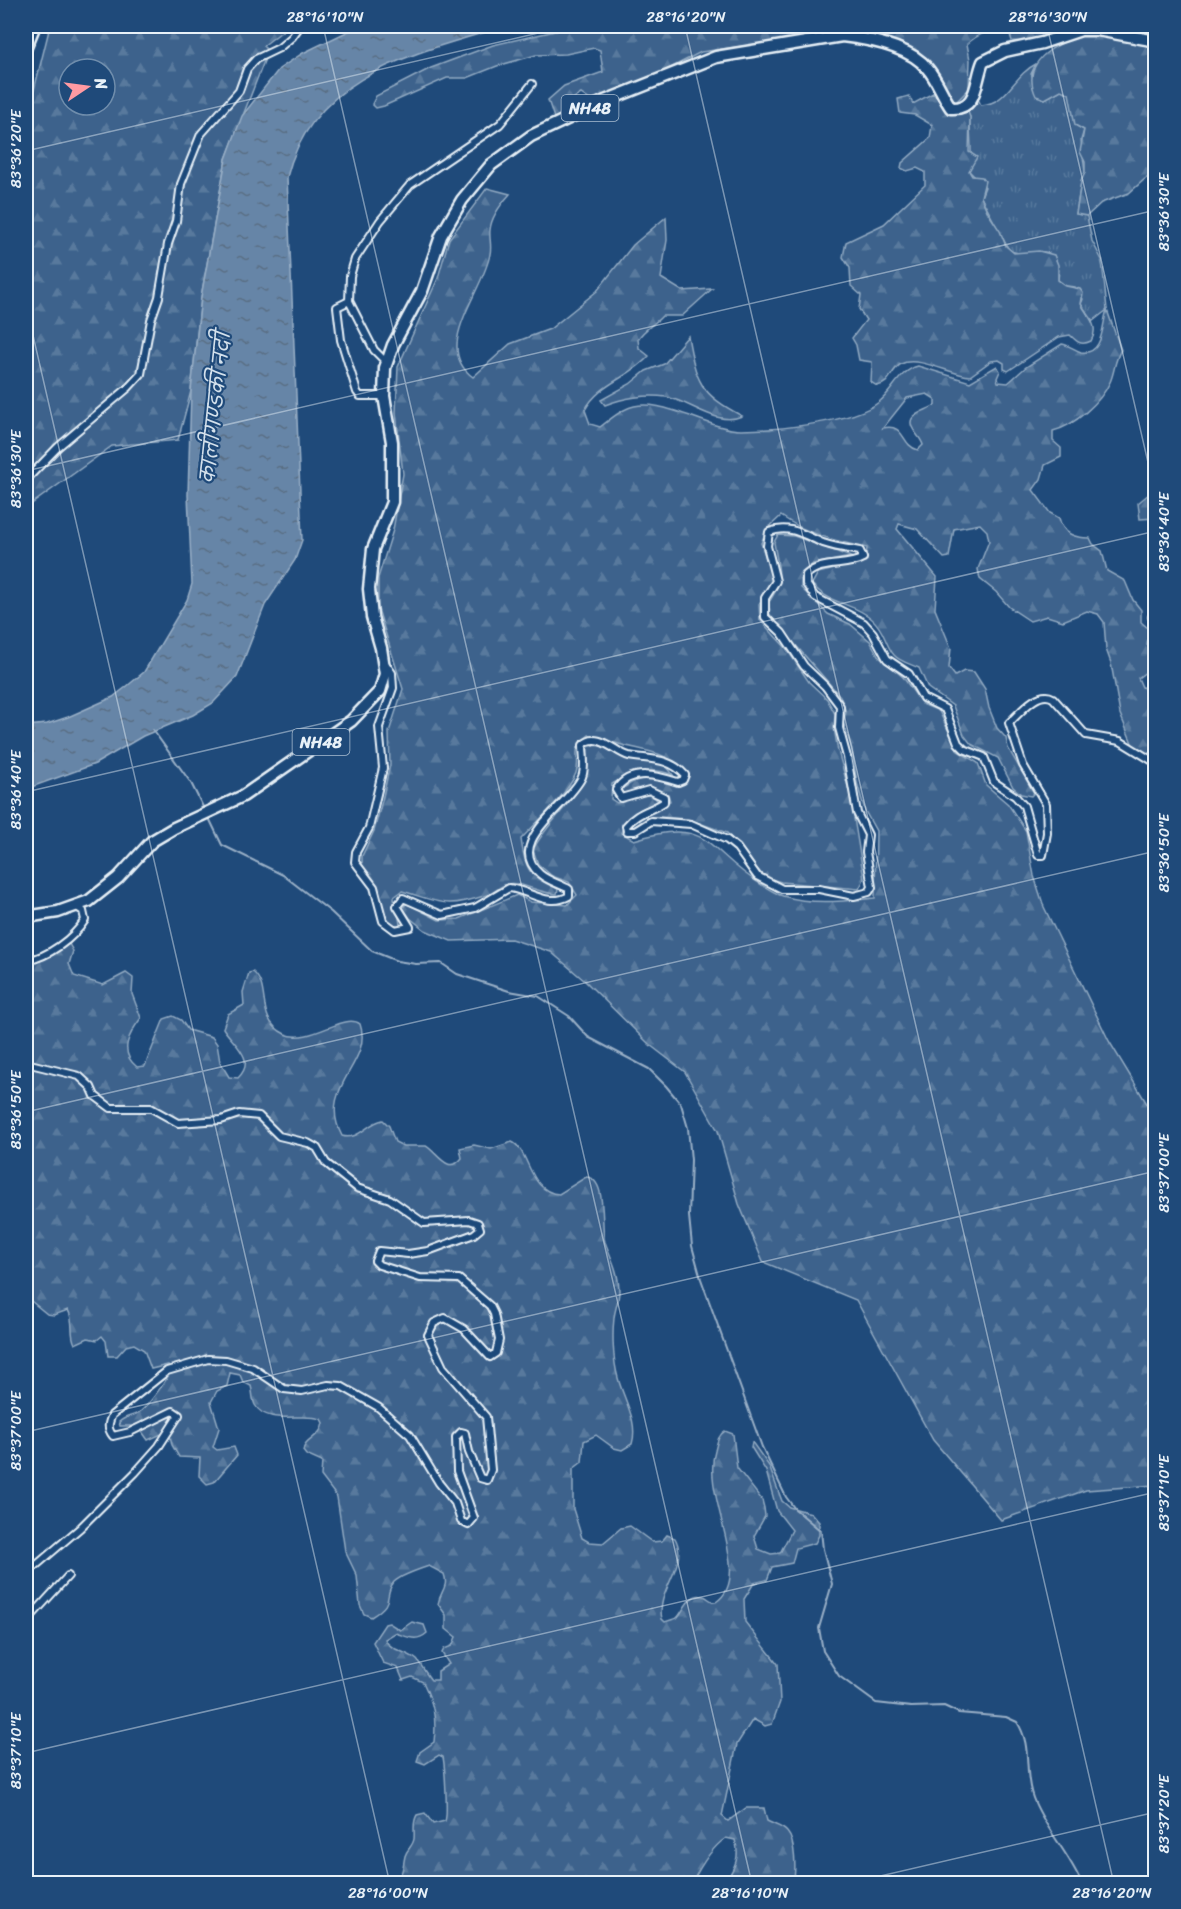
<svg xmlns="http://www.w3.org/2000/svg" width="1181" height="1909" font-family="Sriracha,'Playpen Sans Deva',sans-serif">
  <defs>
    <pattern id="grass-tufts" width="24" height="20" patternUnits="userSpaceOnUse" patternTransform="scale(1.5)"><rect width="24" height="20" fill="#3c628c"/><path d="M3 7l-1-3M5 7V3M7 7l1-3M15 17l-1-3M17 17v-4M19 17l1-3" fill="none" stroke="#58799d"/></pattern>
    <pattern id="forest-firs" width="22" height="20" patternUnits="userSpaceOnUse" patternTransform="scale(1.5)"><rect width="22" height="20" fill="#3c628c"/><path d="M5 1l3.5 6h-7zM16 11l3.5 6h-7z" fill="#58799d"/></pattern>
    <pattern id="water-ripples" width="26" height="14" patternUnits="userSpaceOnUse" patternTransform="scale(1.5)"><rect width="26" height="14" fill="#6685a7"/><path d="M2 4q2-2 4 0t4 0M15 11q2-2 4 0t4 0" fill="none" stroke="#596d82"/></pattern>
  </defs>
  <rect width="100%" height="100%" fill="#1f4a7a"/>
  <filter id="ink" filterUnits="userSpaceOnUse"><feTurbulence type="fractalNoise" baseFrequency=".0167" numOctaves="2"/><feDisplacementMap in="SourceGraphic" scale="12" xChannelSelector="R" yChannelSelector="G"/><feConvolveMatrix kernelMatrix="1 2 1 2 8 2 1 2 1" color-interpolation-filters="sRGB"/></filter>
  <g filter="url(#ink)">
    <path fill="url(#grass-tufts)" stroke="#92aac2" stroke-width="1.5" d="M1036,64l-5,10 14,25 16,-9 9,3 5,32 9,5 -3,10 4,32 -4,10 -5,32 11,2 5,25 10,19 5,50 -14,11 -12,-17 2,-5 -8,-12 -9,-1 -8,-6 1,-10 -10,-17c-13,-5 -27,5 -40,-3l-28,-53 4,-10 -16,-16c5,-11 0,-39 1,-54l-6,-5 14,-13 3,6c27,-1 32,-30 55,-41z"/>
    <path fill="url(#forest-firs)" stroke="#92aac2" stroke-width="1.5" fill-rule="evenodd" d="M50,26h239l-26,20 5,5 -42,108 -25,138 -10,94 -13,49 -66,6 -86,62v-386zM69,69h36v36h-36z
      M577,26h504l-56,16 -13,-1 -4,-13c-17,2 -28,4 -41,16l3,16 -1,29 -15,15 -25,-39 -48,-26 -33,-8 -147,21 -50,26 -61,22 -9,-6 -7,4 -4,14 -16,6 -6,-18 16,-14 39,-14 -3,-22 -6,-2 -28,6 -30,1 -39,11 -30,12h-20l-63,28 -8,2 -4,-4 4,-8 55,-28 62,-23z
      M1093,26h62v9z
      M1101,33l54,10v131l-10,5 -16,14 -28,10 -14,13 -11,-2 5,-32 4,-10v-10l-5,-10 4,-22 -9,-5 -6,-32 -8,-3 -16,9 -9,-3c-19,-40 34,-61 65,-63z
      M933,93l16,21 19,-2 2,5 -1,35 8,5 -8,14 3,5 10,1 3,4 -4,16 7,16 12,18 6,15 8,7 25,-2 15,4 4,10v15l8,6 14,3 3,4 -2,11c7,13 19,22 10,37 -10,5 -14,1 -21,-6l-11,2 -51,34 -4,-2v-6l-5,-3 -8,1 -21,15c-18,-1 -53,-21 -69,-12 -11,7 -10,20 -24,22l-6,-4 1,-20 -13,-2 -3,-15 -4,-7 14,-18 -7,-11 2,-14 -10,-9 -1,-18 -7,-11 3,-15 38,-18 41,-39v-13l-8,-4 -10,3 -6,-3 1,-5 28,-25 2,-13 -17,-10 -15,-2 -2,-14 11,-3 4,8z
      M487,188l23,6c-9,10 -19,23 -20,36 -1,8 2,16 0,24 -6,37 -59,93 -17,123l37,-33 40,-15 47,-38 36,-46 33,-28 1,23 -6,38 21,13 30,-2 -30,27h-20c-8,9 -17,12 -24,23l1,9 10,8c-19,22 -50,27 -64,54l5,14 10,3c8,-6 17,-14 26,-18 31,-16 82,21 115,21 33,0 112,-7 138,-28 14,-11 20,-31 39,-36l52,16 27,-16 3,5 -3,7 1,4 10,1 18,-16 36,-23c7,1 13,6 19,8 23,4 21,-29 26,-42l14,40c-7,11 -6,21 -11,32 -9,20 -36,44 -57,49v10l8,7v9l-16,8 -4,14 -8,11 17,23 9,5c4,16 15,20 31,20l3,6 9,7 5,20 18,10 8,19 8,10v12l8,7 -2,16 8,5v15l-17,13 4,9 13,8 -2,58 -16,2 -17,-41 -9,-51 -5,-14 -2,-27 -6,-8 -11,-3 -24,10 -16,-5 -17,5 -21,-14 -13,-15 -16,-13 -2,-10 11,-28 -2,-10 -7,-7 -26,5 -5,28 -5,1 -27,-29 -18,-5 -2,5 40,48 -2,32 16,39 -2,20 6,8 9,-5 10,1 11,17 4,19 8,20 9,10 2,10 26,45 -3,3 -10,-2 -8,-7 -15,-29 -27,-14 -7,-9 -11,-29 -25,-18 -9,-20c-8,-4 -19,-6 -25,-13 -9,-10 -9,-25 -22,-36 -17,-16 -43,-14 -60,-35l6,-11 47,-11 2,-14c-31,-7 -60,-14 -86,-32l-14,13 -6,14 12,38 -14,23 1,16 26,28 23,34 18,17 8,15 -1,14 4,23 12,43 14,85 -5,10 -78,-7 -17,-5 -37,-44 -39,-14 -29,-2 -11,3 -15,9 -2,-5 39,-23 -2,-7 -18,-6 -29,7 -2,-3c26,-24 37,-8 64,-9l3,-10c-15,-18 -33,-21 -55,-26 -14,-2 -28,-9 -42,-12 -21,16 -7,21 -13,38 -7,19 -40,50 -55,66 4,31 8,38 37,50l-1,5c-17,0 -36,-13 -50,-10 -6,1 -13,9 -20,11 -42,14 -44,8 -85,-4l-8,6c0,11 6,18 6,29l-9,-2 -6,-7 -7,-28 -16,-24v-9l12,-25 8,-30 8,-36 -1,-33 14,-43 -25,-80v-31l15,-48 10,-56 -7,-62 2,-45 40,-89 11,-39zM927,394l8,5v6c-8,6 -29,9 -23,22 3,7 9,11 11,18l-5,5c-18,-5 -12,-27 -35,-22l24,-30z
      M688,336c8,46 12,58 54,80 -25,11 -52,-15 -76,-19 -20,-3 -43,1 -61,8l-4,-5 29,-16 16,-13 18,-7z
      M1155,489v29l-15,1 -2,-16z
      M778,535l16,1 57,21 -38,7 -12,9v15l27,26 22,10 20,17 9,16 24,20 19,27 17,7 19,40 20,12 8,22 22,19 18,27 8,45 10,31 65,134 46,76v368l-69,5 -85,30 -68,-80 -77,-140 -93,-38 -24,-58 -21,-73 -33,-59 -35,-27 -65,-64 -34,-29 -40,-13 -60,2 -26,-11 -15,-12 -7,-10 3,-5 33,17 20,-1 58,-24 14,7 36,3 10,-10 -8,-13 -17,-6 -14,-12 -5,-14c12,-26 46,-52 53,-76 3,-8 1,-19 2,-27 16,-6 28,8 44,12 9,2 20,0 28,4 6,2 10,7 13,12 -22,-9 -41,-3 -61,9l-1,15 6,4c13,-3 30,-15 41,-2 -17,8 -31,12 -37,32l13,7c78,-25 72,12 128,45 7,4 14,9 21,11 30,9 61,5 92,2l1,-67 -11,-20 -8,-28 -5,-34 -9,-27 3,-10 -6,-16 -68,-78 -6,-12c20,-25 12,-35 8,-64z
      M65,944h4l4,7 -4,13 5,12 29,9 23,-12 7,5 -1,16 9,24c-12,16 -23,34 -4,49l8,-1 19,-47 9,-3 8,4 7,10 24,7 5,7 3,18 9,15 9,1c20,-19 -6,-35 -15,-50l5,-14 16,-9 -1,-13 6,-19 4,-1c19,16 1,47 32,62 25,11 59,-22 75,-10 14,39 -44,63 -18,112 16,5 25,-13 41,-16l6,6 6,16 8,4h23c11,6 22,30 36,12l-2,-10 14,-3 17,4 21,-7c17,7 17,51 47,52l27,-17c22,1 14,49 19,65 6,16 14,31 14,49 0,9 -4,18 -5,27 -2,17 -1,42 4,60 5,20 21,44 14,66l-10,6 -8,-2 -18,-13 -12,6 -2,21 -9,7v40l9,29 7,4 14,1 18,-15 9,-2 22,16 10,-1 5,-6 8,3c15,27 -20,53 -13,81l3,3 12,-4c7,-7 12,-26 26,-22 6,1 6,6 13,6 39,-26 -15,-106 -1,-151 2,-8 3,-16 10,-20l8,3 4,34 25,32 2,8 1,8 -11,20 4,13 13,5 9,-1 12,-23 -15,-19 -11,-40 -15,-24 1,-5 17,24 13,35 7,6 22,6 8,9v13l-4,8 -19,5 -4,15 -20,4 -5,13 -13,3 -10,16 1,23 33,42 2,38 -8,22 -7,2 -12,-7 -16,25 -15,72 6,5 18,-13h18l3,13c7,4 15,5 20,11 9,10 9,40 6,51h-68c9,-15 16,-25 10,-43l-9,-2c-15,10 -26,29 -34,45h-308c21,-7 17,-8 21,-27 2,-7 8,-10 9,-17 1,-9 -2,-16 3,-24l8,-2 8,11 12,-3c3,-6 0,-54 -2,-64l-4,-2 -14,9 -8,-3 3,-9 14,-10c3,-25 -1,-39 -11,-60l-11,-5 -9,3 -5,-12 -15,-5 -10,-21 12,-18 4,-1 11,7 12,-8 12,3 3,8c-11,10 -20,3 -32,0l-10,6c5,12 22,12 32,21 5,6 9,14 14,20h7v-9l11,-7 -7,-11 2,-4 8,-3 4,-9 -10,-8v-14l-8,-11c2,-13 11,-16 6,-30l-15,-8c-9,3 -29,10 -35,16 -12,15 3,19 -23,35l-7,-3 -4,-9 -3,-29 -12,-25 -8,-54 -16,-21 1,-14 -16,-7 -3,-4c1,-12 18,-13 20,-28l-2,-4c-18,-7 -54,7 -66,-14 -3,-6 -2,-13 -4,-19l-8,-4 -3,-7 -10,-2 -3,13 -10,5 -6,11 8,26 -6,19 4,3 17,-3 3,8 -23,27 -7,2 -8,-8 1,-18 -21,-1 -7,-12 -2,-10 -4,-3 -18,8 -10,-14h-18l-1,-4c7,-7 15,-5 22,-11 7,-6 27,-31 29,-40l-2,-6 -17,4 -7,-19 -10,-6 -8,2 -9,10h-9l-2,-15 -4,-5 -5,4 -9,-2 -13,6c-6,-11 0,-22 -7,-34l-14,5 -7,-1 -21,-17v-331z"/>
    <path fill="url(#water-ripples)" stroke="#9ab0c7" stroke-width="1.5" d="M359,26h147c-88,27 -193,47 -219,151l15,363 -7,20 -30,45 -28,72 -24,26 -20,12 -50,21 -48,28 -69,25v-63l21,-2 21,-7 45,-20 13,-10 18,-15 43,-72 5,-16 -4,-89 3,-104 10,-94 25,-138 16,-43 37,-47 24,-16z"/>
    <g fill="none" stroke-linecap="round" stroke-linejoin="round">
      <path stroke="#9ab0c7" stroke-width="2" d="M153,730l38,53 14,28
        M208,816l14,29 61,30 48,37 41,39 25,10 19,3 25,-1 16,11 52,17 29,5 31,20 19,21 61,32 17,17 15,18 7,24 3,32 -2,56 3,30 9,33 61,168 24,50 9,12 26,22 2,18 9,35 -13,44 4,23 16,25 37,27 35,4 33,-1 15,7 47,4 11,5c16,24 6,50 16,76 12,31 36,55 49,86"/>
      <g stroke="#e8f1f8" stroke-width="10">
        <path id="minor" d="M349,301l-12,6 4,33 16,52 3,4h24
          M386,362l-12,-12 -25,-49 1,-25 5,-17 25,-38 30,-36 90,-61 32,-40
          M26,480l32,-33 70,-59 13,-14 10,-54 8,-23 9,-53 8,-23 5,-37 20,-50 38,-43 8,-22 9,-10 23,-11 13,-11 8,-11
          M1156,610l-4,7 4,7
          M385,663l7,10 1,15 -14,39 4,41 -14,60 -13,24 -1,10 19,25 9,34 12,9 15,-3 -13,-21 6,-8 39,17 33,-7 34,-20c20,2 39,20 60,8v-7c-9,-5 -21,-8 -29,-15 -37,-32 29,-68 42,-97 4,-10 1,-21 1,-32 15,-15 32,8 46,11 21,4 40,1 56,19l-2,5 -5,2c-19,-6 -48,-15 -62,8l5,8 28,-8 15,7v5c-13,9 -27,10 -38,24l1,5h8l16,-10 40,3 36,16 10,8 20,28 25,13h37l35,7 15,-4 3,-5 -6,-35 2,-17 -11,-22 -10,-56 -8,-29 1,-22 -15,-20 -21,-20 -22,-33 -17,-16v-19l11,-17 -9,-35 2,-14c21,-8 35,3 54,11 11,4 25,6 37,8l3,7c-17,10 -41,2 -57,17v9l9,13 49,26 9,10 14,26 22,15 14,24 22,11 13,34 6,6 20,8 10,25 21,14 9,10 14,49h5l4,-22 -1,-29 -23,-39 -14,-42c11,-10 29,-34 44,-25l33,37 34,6 36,22
          M1156,666l-3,10 3,5
          M26,961c22,-4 47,-22 59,-41l-2,-9 -6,-4
          M26,1063l53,13 12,11 4,9 16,12h40l27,15 43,-3 18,-6 20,2 20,20 29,7 9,5 9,15 31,25 33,11 34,24 45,-3 9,3 2,6 -6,5 -46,17 -20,3 -29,-3 -4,10 4,4 41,13 39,1 31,27 4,8 5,26 -3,13 -6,4 -26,-28 -19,-11 -11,5 -6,12 15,32 43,50 5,53 -4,10 -7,-2 -11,-26 -4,-19 -4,-1 -5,5 1,34 17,47 -6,7 -7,-4 -6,-18 -16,-20 -29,-48 -32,-28 -37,-21 -13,-1 -26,6 -18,-2 -31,-21 -27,-8 -18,-1 -41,12 -55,44c-4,9 -5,13 1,21l17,-4 43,-21 6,4 -20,31 -24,27 -55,55 -54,46
          M26,1622l42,-46"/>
      </g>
      <g stroke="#e8f1f8" stroke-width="14">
        <path id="secondary" d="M26,48l9,-22"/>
      </g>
      <g stroke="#e8f1f8" stroke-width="15">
        <path id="trunk" d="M26,917l32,-5 31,-11 29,-23 34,-37 22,-13 69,-32 108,-75 29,-30 5,-17 -4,-26 -9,-31 -3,-28 4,-40 19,-47v-60l-8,-46 1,-28 8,-23 29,-54 19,-55 21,-36 29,-35 40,-29 74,-35 111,-44 126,-21c26,3 67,10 85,32 10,11 15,27 24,40 27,2 24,-27 32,-46l22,-11 37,-8 39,-13h16l59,11"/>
      </g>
      <use href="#minor" stroke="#1f4a7a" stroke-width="6"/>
      <use href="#secondary" stroke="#1f4a7a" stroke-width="9"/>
      <use href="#trunk" stroke="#1f4a7a" stroke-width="10"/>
    </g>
  </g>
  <path fill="none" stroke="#e8f1f8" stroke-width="1.5" stroke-opacity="0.45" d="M323,26l429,1858M685,26l429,1858M1047,26l109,471M26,151l543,-125M26,305l364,1579M26,471l1130,-261M26,792l1130,-261M26,1112l1130,-261M26,1432l1130,-261M26,1753l1130,-261M26,1872l2,12M846,1884l310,-72"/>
  <g text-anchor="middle" stroke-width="4.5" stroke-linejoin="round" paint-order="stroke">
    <g fill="#1f4a7a" stroke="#acbfd2" stroke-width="1.5">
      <rect x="561.5" y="95" width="57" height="26" rx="4.5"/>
      <rect x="292.5" y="729" width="57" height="26" rx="4.5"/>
    </g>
    <g font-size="16" font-weight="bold" fill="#e8f1f8">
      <text x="590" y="114">NH48</text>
      <text x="321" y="748">NH48</text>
    </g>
    <g font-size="20" font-style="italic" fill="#d4e1ec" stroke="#1f4a7a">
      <text transform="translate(215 408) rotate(-84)" y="7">कालीगण्डकी नदी</text>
    </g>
  </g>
  <rect width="1181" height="1909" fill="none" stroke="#1f4a7a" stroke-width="66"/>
  <g transform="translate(87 87) rotate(77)"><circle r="28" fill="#1f4a7a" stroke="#6f8dac" stroke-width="1.5"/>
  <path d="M0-4.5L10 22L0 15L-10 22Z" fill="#ff9aa2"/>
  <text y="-9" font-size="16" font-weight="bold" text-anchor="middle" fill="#e8f1f8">N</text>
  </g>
  <rect x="33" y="33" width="1115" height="1843" fill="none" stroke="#e8f1f8" stroke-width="2"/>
  <g font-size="15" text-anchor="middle" fill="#e8f1f8">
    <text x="325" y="22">28°16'10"N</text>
    <text x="686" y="22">28°16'20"N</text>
    <text x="1048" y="22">28°16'30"N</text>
    <text transform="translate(16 149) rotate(-90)" y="5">83°36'20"E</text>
    <text transform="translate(1164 212) rotate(-90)" y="5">83°36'30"E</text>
    <text transform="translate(16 469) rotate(-90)" y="5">83°36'30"E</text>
    <text transform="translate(1164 532) rotate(-90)" y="5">83°36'40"E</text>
    <text transform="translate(16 790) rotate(-90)" y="5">83°36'40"E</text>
    <text transform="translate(1164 853) rotate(-90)" y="5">83°36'50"E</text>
    <text transform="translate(16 1110) rotate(-90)" y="5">83°36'50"E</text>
    <text transform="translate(1164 1173) rotate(-90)" y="5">83°37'00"E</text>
    <text transform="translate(16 1431) rotate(-90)" y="5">83°37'00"E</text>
    <text transform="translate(1164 1493) rotate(-90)" y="5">83°37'10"E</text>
    <text transform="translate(16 1751) rotate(-90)" y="5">83°37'10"E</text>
    <text transform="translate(1164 1814) rotate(-90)" y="5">83°37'20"E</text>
    <text x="388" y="1898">28°16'00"N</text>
    <text x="750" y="1898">28°16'10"N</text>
    <text x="1112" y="1898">28°16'20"N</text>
  </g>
</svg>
